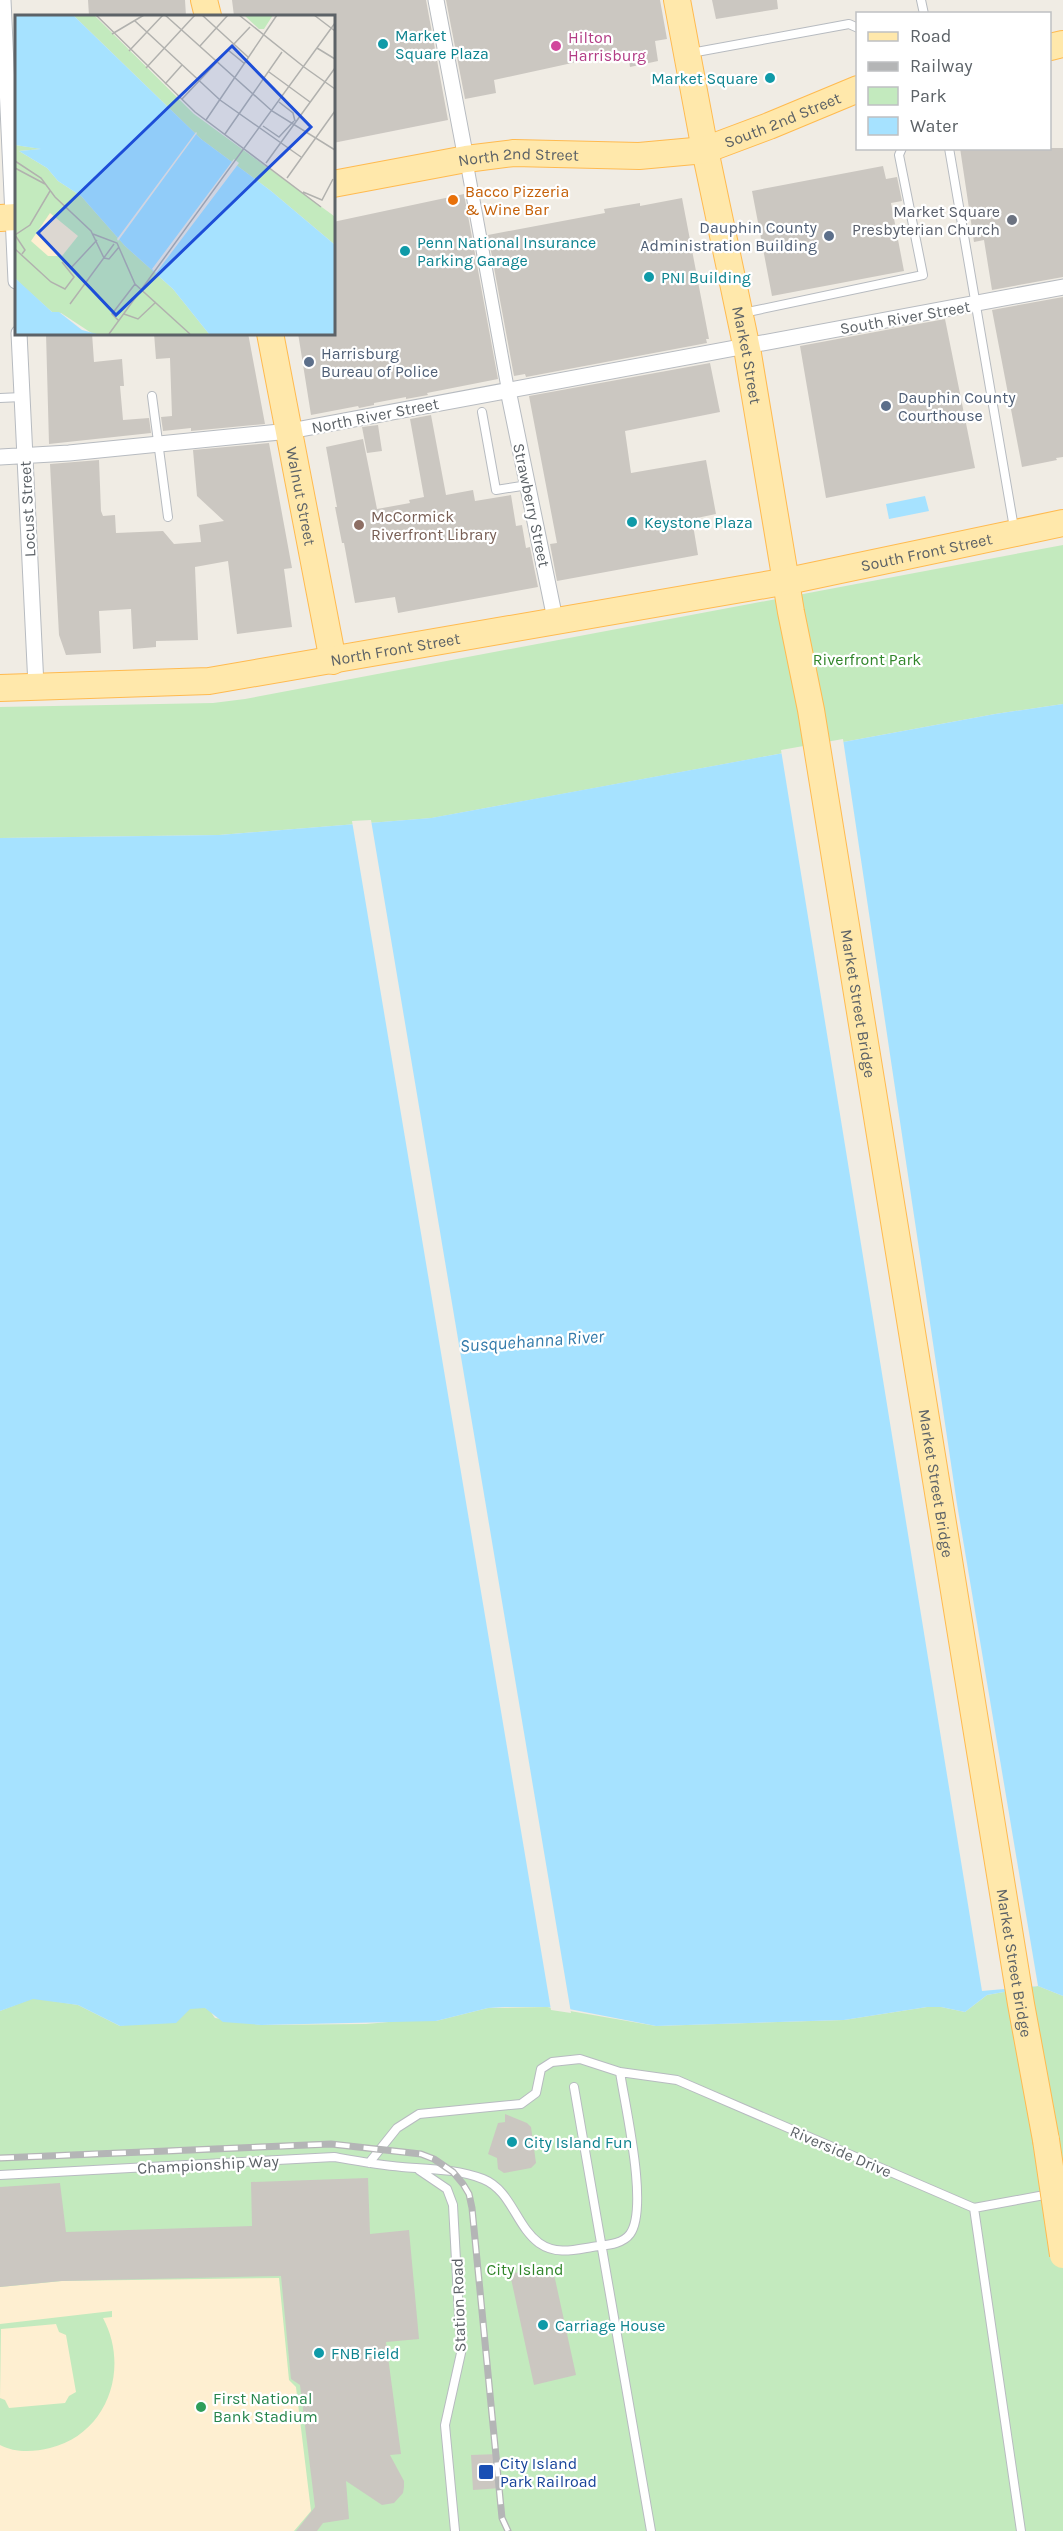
<svg xmlns="http://www.w3.org/2000/svg" width="1063" height="2531" font-family="Karla,sans-serif">
  <rect width="100%" height="100%" fill="#f0ece4"/>
  <path fill="#c3eabe" d="M1063,545v159l-68,10 -563,104 -213,17 -219,3v-131l213,-4 32,-4z
    M1038,1986l25,10v535h-1063v-520l33,-13 45,7 42,21c21,-5 66,-21 85,-18 5,1 7,6 10,10l46,7 105,-1 45,-4 25,1 52,-13 59,-1 109,19 188,-6 83,-13h14l24,5 22,-17z"/>
  <path fill="#feefd1" d="M279,2278l10,102 7,7 15,124 -17,20h-294v-86c15,8 34,7 50,3 58,-14 80,-80 53,-130l9,-1v-6l-112,13v-37l62,-6z
    M56,2324l3,8 7,3 10,57 -7,4 -4,7 -56,5 -4,-8 -5,-2 1,-69z"/>
  <path fill="#a6e2ff" d="M925,496l4,15 -40,8 -3,-15z
    M1063,704v1292l-25,-10 -51,9 -22,17 -24,-5h-14l-83,13 -188,6 -87,-17 -22,-2h-43l-16,1 -52,13 -175,4 -38,-3 -18,-14 -15,1 -14,14 -56,3 -42,-21 -45,-6 -33,12v-1173l219,-3 212,-17 564,-104z"/>
  <path fill="#f0ece4" d="M843,739l114,765 81,482 -56,5 -201,-1241z
    M371,820l200,1193 -20,-3 -199,-1189z"/>
  <path fill="#cbc7c1" d="M88,0h97l1,16h-97z
    M232,0h194l22,120 -115,23v-127h-99z
    M446,0h214l7,39 -12,2 3,20 -28,6 -3,-16 -133,29 2,13 -31,6z
    M712,0h65l1,9 -62,10z
    M960,148h103v129l-71,13 -8,-50 -10,2z
    M883,166l3,13 11,-2 5,24 -11,2 13,68 -132,25 -20,-105z
    M464,194l34,185 -71,14 1,2 -22,4v-2l-32,6v2l-15,3 -1,-2 -47,9 -13,-82h35v-111z
    M682,198l27,141h-3l1,4 -181,34 -1,-3 -11,2 -26,-141 117,-22 -1,-4 36,-6v3z
    M1063,297v160l-7,1 1,2 -35,7 -30,-157z
    M945,319l30,149 -149,30 -26,-152z
    M46,333h46l2,29 28,-3 2,27h-4l3,34 26,-2 2,15 -102,11z
    M154,333h94l17,91 -74,7v-3l-28,3 -2,-14 11,-1 -2,-58 -14,1z
    M710,363l10,49 -95,19 6,42 75,-13 10,54 -24,5 6,36 -141,26 -7,-37 7,-1 -28,-147z
    M431,415l15,80 27,-5 2,11 36,-6 5,31 6,-1 4,23 4,-1 8,40 -140,26 -3,-16 -40,6 -11,-60h-2l-7,-36h2l-11,-60 37,-8 14,70 33,-6 -1,-3 15,-3 -14,-78z
    M378,425l4,26 -15,2 -5,-26z
    M269,443l23,125 -8,1 8,58 -55,7 -9,-73 -33,6 3,73 -42,1v6l-23,2 -2,-40 -32,2 2,42 -35,2 -7,-20 -9,-171 49,-4 2,51 2,5 12,-1 1,18 47,-2 11,13 27,-2 -2,-17 25,-4 -27,-25 -4,-46z
    M505,2114l22,9 4,4 5,36 -5,5 -27,5 -6,-4 -1,-11 -9,-4 10,-31 7,-1z
    M368,2178l2,56 39,-4 10,109 -33,3 15,112 -11,1 14,26v6l-1,6 -9,10 -12,2 -36,-24 3,38 -26,4 -6,8h-21l19,-24 -15,-122 -9,-6 -10,-103 -220,5 -61,6v-100l60,-4 6,49 186,-6 -1,-44z
    M552,2265l24,110 -42,10 -24,-111z
    M499,2454l2,34 -28,2 -2,-35z"/>
  <g fill="none" stroke-linecap="round" stroke-linejoin="round">
    <g stroke="#b7bbc0" stroke-width="10">
      <path id="service" d="M921,0l3,14
        M691,53l158,-29 9,4
        M949,148l65,380
        M743,313l180,-38 -24,-120 3,-7
        M152,396l16,121
        M0,398l22,-1
        M482,412l14,78 32,-5
        M574,2087l77,444
        M369,2163l28,-35 22,-14 102,-10 15,-11 5,-24 11,-7 28,-3 40,13 57,8 297,128 76,-14
        M419,2170l28,19 6,16 8,148 -16,72 10,106
        M0,2175l334,-18c23,4 45,8 68,10 27,2 56,2 81,12 28,11 33,47 56,64 17,12 35,7 53,4 12,-2 30,-2 38,-13 19,-26 -5,-128 -10,-162
        M974,2208l47,323"/>
    </g>
    <g stroke="#b7bbc0" stroke-width="14">
      <path id="pedestrian" d="M466,159l42,231"/>
    </g>
    <g stroke="#b7bbc0" stroke-width="17">
      <path id="minor" d="M3,0l13,281
        M436,0l30,159
        M19,333l17,353
        M508,390l47,229
        M0,457l69,-4 221,-22 773,-144"/>
    </g>
    <g stroke="#ffba4f" stroke-width="28">
      <g id="primary">
        <path d="M204,0l4,16"/>
        <path id="s1" d="M677,0l28,150 43,204 43,258 20,98 210,1294 25,136"/>
        <path d="M1050,47l13,-3"/>
        <path id="s2" d="M333,184l133,-25 48,-6 125,3 66,-6 64,-24 89,-37"/>
        <path d="M0,218l16,-1"/>
        <path id="s3" d="M270,333l63,328"/>
        <path id="s4" d="M0,688l209,-7 579,-100 275,-58"/>
      </g>
    </g>
    <use href="#service" stroke="#fff" stroke-width="8"/>
    <use href="#pedestrian" stroke="#fff" stroke-width="12"/>
    <use href="#minor" stroke="#fff" stroke-width="15"/>
    <use href="#primary" stroke="#ffe8ab" stroke-width="26"/>
    <g stroke="#b4b5b6" stroke-width="7">
      <path id="rail" d="M0,2158l331,-14 90,10 13,5 19,13 10,12 6,10 3,14 30,310 6,13"/>
    </g>
    <use href="#rail" stroke="#fff" stroke-width="4.5" stroke-dasharray="14" stroke-linecap="butt"/>
    <g stroke="#ffba4f" stroke-width="28" stroke-linecap="butt">
      <path id="primary-bridge" d="M1046,2140l17,115"/>
    </g>
    <use href="#primary-bridge" stroke="#ffe8ab" stroke-width="26"/>
  </g>
  <g fill="#0f9aa8" stroke="#fff" stroke-width="2">
    <circle cx="383" cy="44" r="6"/>
    <circle cx="770" cy="78" r="6"/>
    <circle cx="405" cy="251" r="6"/>
    <circle cx="649" cy="277" r="6"/>
    <circle cx="632" cy="522" r="6"/>
    <circle cx="512" cy="2142" r="6"/>
    <circle cx="543" cy="2325" r="6"/>
    <circle cx="319" cy="2353" r="6"/>
  </g>
  <circle fill="#d1479c" stroke="#fff" stroke-width="2" cx="556" cy="46" r="6"/>
  <circle fill="#e8710a" stroke="#fff" stroke-width="2" cx="453" cy="200" r="6"/>
  <circle fill="#6b7280" stroke="#fff" stroke-width="2" cx="1012" cy="220" r="6"/>
  <g fill="#5c6f8a" stroke="#fff" stroke-width="2">
    <circle cx="829" cy="236" r="6"/>
    <circle cx="309" cy="362" r="6"/>
    <circle cx="886" cy="406" r="6"/>
  </g>
  <circle fill="#8d6e63" stroke="#fff" stroke-width="2" cx="359" cy="525" r="6"/>
  <circle fill="#2e9e5b" stroke="#fff" stroke-width="2" cx="201" cy="2407" r="6"/>
  <rect fill="#1a4fb4" stroke="#fff" stroke-width="2" x="478" y="2464" width="16" height="16" rx="3"/>
  <g text-anchor="middle" stroke-width="4.5" stroke-linejoin="round" paint-order="stroke">
    <g font-size="16" fill="#0d838f" stroke="#fff" text-anchor="start">
      <text x="395" y="41">Market<tspan x="395" dy="18">Square Plaza</tspan></text>
      <text x="758" y="84" text-anchor="end">Market Square</text>
      <text x="417" y="248">Penn National Insurance<tspan x="417" dy="18">Parking Garage</tspan></text>
      <text x="661" y="283">PNI Building</text>
      <text x="644" y="528">Keystone Plaza</text>
      <text x="524" y="2148">City Island Fun</text>
      <text x="555" y="2331">Carriage House</text>
      <text x="331" y="2359">FNB Field</text>
    </g>
    <g font-size="16" fill="#b23c85" stroke="#fff" text-anchor="start">
      <text x="568" y="43">Hilton<tspan x="568" dy="18">Harrisburg</tspan></text>
    </g>
    <g font-size="16" fill="#5c6267" stroke="#fff">
      <text dy="6" stroke="none"><textPath href="#s2" startOffset="458">South 2nd Street</textPath></text>
      <text dy="6" stroke="none"><textPath href="#s2" startOffset="188">North 2nd Street</textPath></text>
      <text transform="translate(905 317) rotate(-10)" y="6">South River Street</text>
      <text dy="6" stroke="none"><textPath href="#s1" startOffset="362">Market Street</textPath></text>
      <text transform="translate(375 415) rotate(-11)" y="6">North River Street</text>
      <text dy="6" stroke="none"><textPath href="#s3" startOffset="166">Walnut Street</textPath></text>
      <text transform="translate(532 505) rotate(78)" y="6">Strawberry Street</text>
      <text transform="translate(27 509) rotate(-93)" y="6">Locust Street</text>
      <text dy="6" stroke="none"><textPath href="#s4" startOffset="938">South Front Street</textPath></text>
      <text dy="6" stroke="none"><textPath href="#s4" startOffset="398">North Front Street</textPath></text>
      <text dy="6" stroke="none"><textPath href="#s1" startOffset="1020">Market Street Bridge</textPath></text>
      <text dy="6" stroke="none"><textPath href="#s1" startOffset="1506">Market Street Bridge</textPath></text>
      <text dy="6" stroke="none"><textPath href="#s1" startOffset="1992">Market Street Bridge</textPath></text>
      <text transform="translate(841 2151) rotate(23)" y="6">Riverside Drive</text>
      <text transform="translate(208 2164) rotate(-3)" y="6">Championship Way</text>
      <text transform="translate(458 2305) rotate(-92)" y="6">Station Road</text>
    </g>
    <g font-size="16" fill="#c56008" stroke="#fff" text-anchor="start">
      <text x="465" y="197">Bacco Pizzeria<tspan x="465" dy="18">&amp; Wine Bar</tspan></text>
    </g>
    <g font-size="16" fill="#5b616d" stroke="#fff" text-anchor="end">
      <text x="1000" y="217">Market Square<tspan x="1000" dy="18">Presbyterian Church</tspan></text>
    </g>
    <g font-size="16" fill="#4e5e75" stroke="#fff" text-anchor="start">
      <text x="817" y="233" text-anchor="end">Dauphin County<tspan x="817" dy="18">Administration Building</tspan></text>
      <text x="321" y="359">Harrisburg<tspan x="321" dy="18">Bureau of Police</tspan></text>
      <text x="898" y="403">Dauphin County<tspan x="898" dy="18">Courthouse</tspan></text>
    </g>
    <g font-size="16" fill="#785e54" stroke="#fff" text-anchor="start">
      <text x="371" y="522">McCormick<tspan x="371" dy="18">Riverfront Library</tspan></text>
    </g>
    <g font-size="16" fill="#31862b" stroke="#fff">
      <text x="867" y="665">Riverfront Park</text>
      <text x="525" y="2275">City Island</text>
    </g>
    <g font-size="16" fill="#27864d" stroke="#fff" text-anchor="start">
      <text x="213" y="2404">First National<tspan x="213" dy="18">Bank Stadium</tspan></text>
    </g>
    <g font-size="16" fill="#164399" stroke="#fff" text-anchor="start">
      <text x="500" y="2469">City Island<tspan x="500" dy="18">Park Railroad</tspan></text>
    </g>
    <g font-size="18" font-style="italic" fill="#327aaa" stroke="#fff">
      <text transform="translate(532 1341) rotate(-4)" y="6">Susquehanna River</text>
    </g>
  </g>
  <g transform="translate(15 15)">
    <rect width="320" height="320" fill="#f0ece4"/>
    <path d="M58,0h21l100,99 140,102v28l-63,-53 -70,-52zM229,0h29l-9,14h-5zM0,130l27,4 -23,2 28,17 11,13 23,15 44,50 48,43 36,45h-116l-32,-21 -9,-1 -27,-24 -10,-10z" fill="#c3eabe"/>
    <path d="M35,198l28,23 -16,20h-14l-17,-15z" fill="#feefd1"/>
    <path d="M0,0h58l128,124 70,52 63,53v90h-125l-36,-45 -48,-43 -44,-50 -23,-15 -11,-13 -28,-17 22,-2 -26,-4zM0,263l37,34h7l23,18 15,4h-82z" fill="#a6e2ff"/>
    <path d="M181,117l1,1 -79,108 -1,-2zM219,144l5,4 -83,110 -4,-4z" fill="#f0ece4"/>
    <path fill="none" stroke="#b1b1ae" stroke-width="1.5" d="M81,0l99,97 126,95M150,0l107,96 63,39M187,0l46,42M224,0l65,52M299,0l21,16M120,6l85,79 81,57M97,19l32,-19M185,31l28,-31M302,33l18,11M213,35l17,14M114,36l34,-36M289,52l31,22M131,53l49,-53M254,57l41,30M150,69l17,-19M167,84l68,-72M264,87l14,11 2,8M191,105l71,-105M248,111l16,11 15,-16M210,119l57,-82M0,146l26,17 14,19 36,34 13,27M251,148l69,-95M0,153l30,16M272,163l48,-67M288,177l19,8 11,-21M78,219l24,9 18,41 55,50M0,234l36,33 14,7 9,-12 -12,-15M7,239l3,-4 -10,-15 15,-10 20,-34M89,243l5,1 10,-12M55,254l27,-29M55,289l44,-60M109,299l14,5 18,-17M104,306l-7,-7 23,-30M94,319l226,-311"/>
    <path fill="#1d4ed8" fill-opacity="0.15" stroke="#1d4ed8" stroke-width="3" d="M217,31l79,81 -195,188 -78,-82z"/>
    <rect width="320" height="320" fill="none" stroke="#5c6267" stroke-width="3"/>
  </g>
  <rect x="856" y="12" width="195" height="138" fill="#ffffff" stroke="#bec0c2" stroke-width="1.5"/>
  <rect x="868" y="32" width="30" height="9" fill="#ffe8ab" stroke="#bec0c2" stroke-width="1.5"/>
  <text x="910" y="42" font-size="18" fill="#5c6267">Road</text>
  <rect x="868" y="62" width="30" height="9" fill="#b4b5b6" stroke="#bec0c2" stroke-width="1.5"/>
  <text x="910" y="72" font-size="18" fill="#5c6267">Railway</text>
  <rect x="868" y="87" width="30" height="18" fill="#c3eabe" stroke="#bec0c2" stroke-width="1.5"/>
  <text x="910" y="102" font-size="18" fill="#5c6267">Park</text>
  <rect x="868" y="117" width="30" height="18" fill="#a6e2ff" stroke="#bec0c2" stroke-width="1.5"/>
  <text x="910" y="132" font-size="18" fill="#5c6267">Water</text>
</svg>
